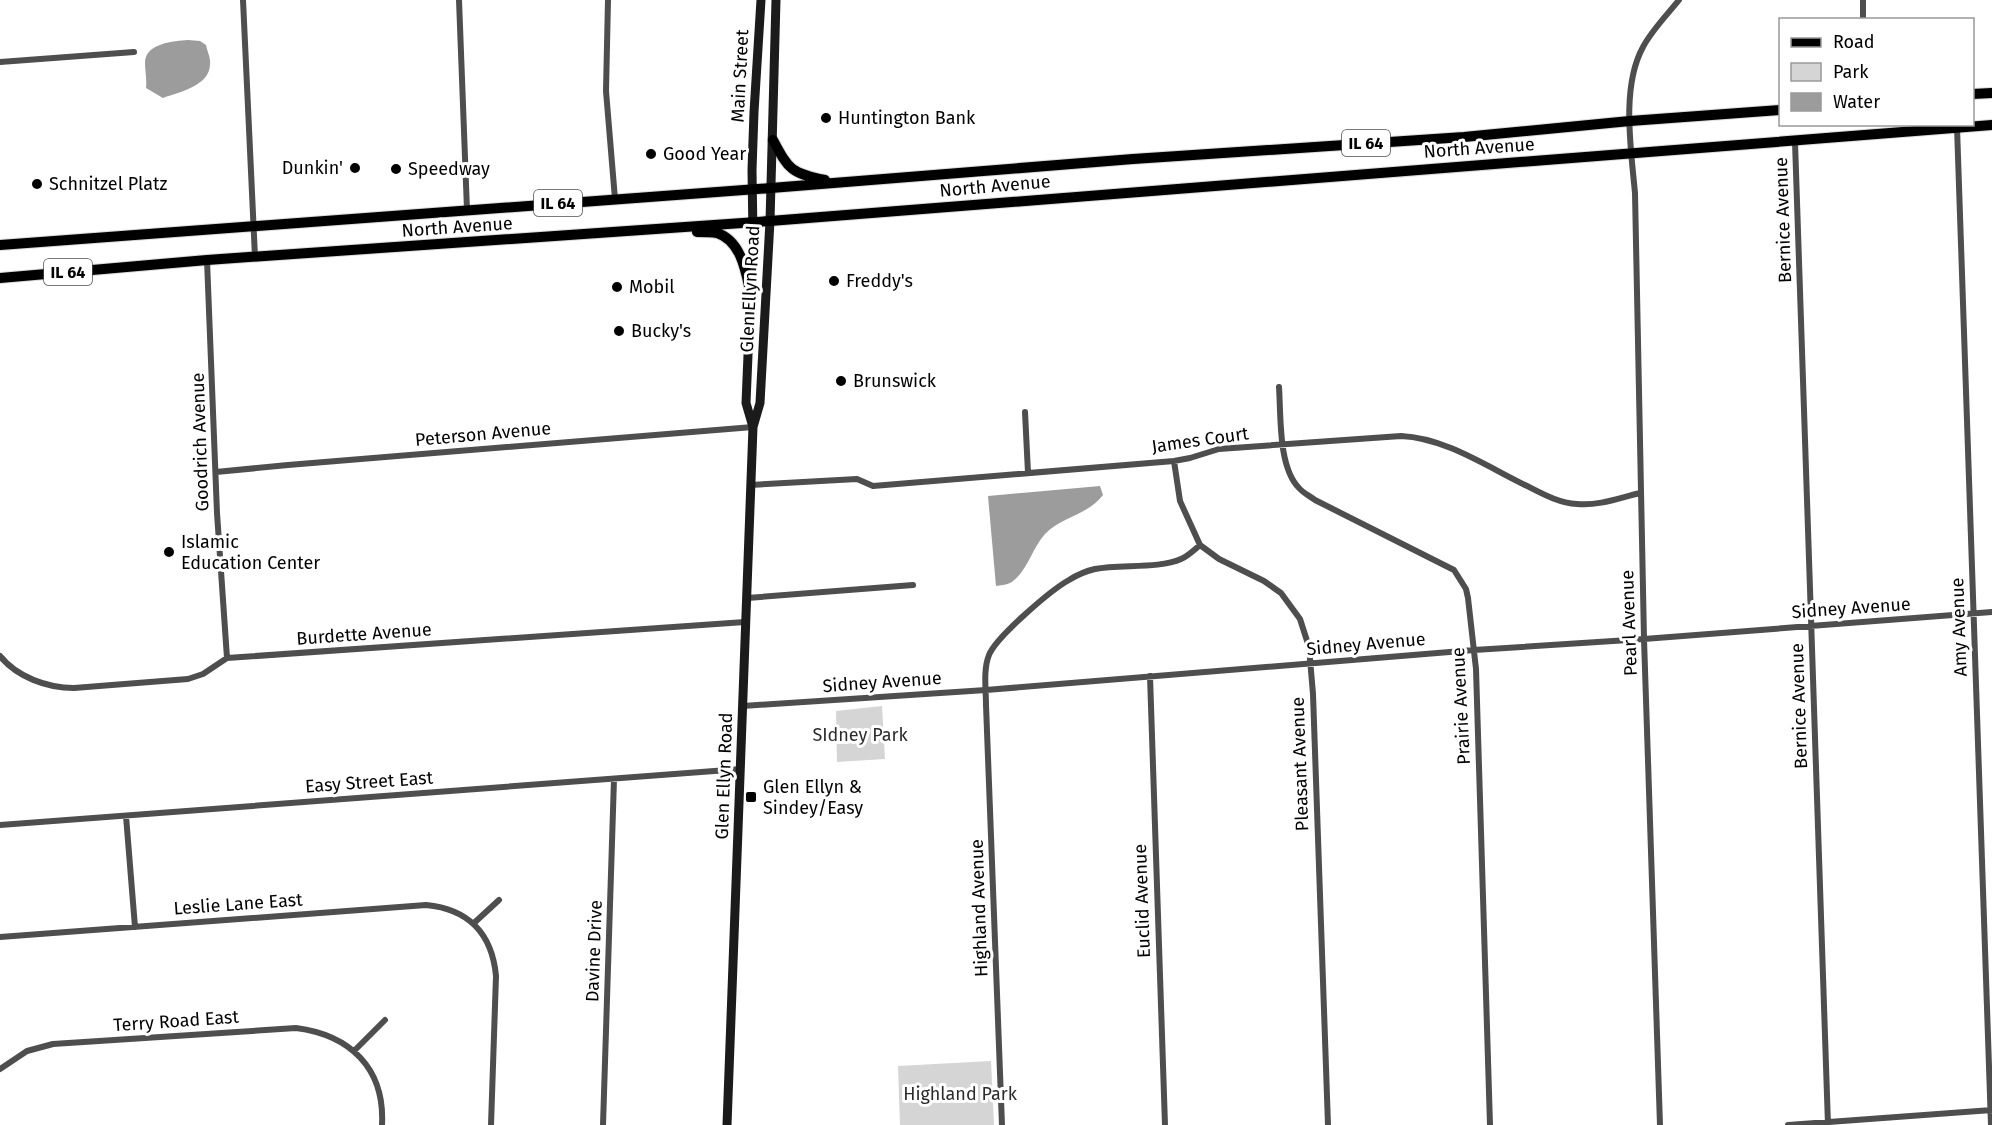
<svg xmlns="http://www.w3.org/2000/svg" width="1992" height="1125" font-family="'Fira Sans',sans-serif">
  <rect width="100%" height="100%" fill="#fff"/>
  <path fill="#d5d5d5" d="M882,706l3,53 -48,3 -1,-51z
    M991,1061l3,64h-94l-2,-59z"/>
  <path fill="#9c9c9c" d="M188,40l12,1 6,4c1,6 5,13 4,19 0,22 -31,28 -47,34l-17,-10c1,-9 -1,-17 -1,-25 0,-20 29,-22 43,-23z
    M1100,486l3,9c-15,20 -42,22 -58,39 -13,14 -18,39 -35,49 -4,2 -10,2 -14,3l-8,-90z"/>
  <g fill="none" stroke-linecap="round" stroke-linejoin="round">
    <g stroke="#dbdbdb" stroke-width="12">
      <path id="primary" d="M1972,94l20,-1
        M773,140c16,30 18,33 52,40
        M697,232c6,0 14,0 20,1 25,8 29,40 34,62
        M0,245l771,-57 362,-29 331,-22 166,-16 150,-11
        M0,278l207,-18 563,-39 1222,-96"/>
    </g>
    <path stroke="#4e4e4e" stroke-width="6" d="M243,0l12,257
      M459,0l8,210
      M608,0l-2,91 9,108
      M1863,0v20
      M0,62l134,-10
      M1957,127l34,998
      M1795,142l33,983
      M207,260l10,253 10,145
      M1279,387c2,28 -1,80 20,101 4,5 11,8 16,12l139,70 12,19 2,9 8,71 14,456
      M1025,412l3,61
      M1174,461l6,40 20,44 19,14 45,22 17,12 19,26 9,28 4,47 15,431
      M216,472l72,-7 465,-38
      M750,485l107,-6 16,7 301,-25 16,-3 29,-9 182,-13c44,2 85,30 124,49 16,8 33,18 52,19 22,2 42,-6 63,-11
      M747,598l166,-13
      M0,656c17,21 47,32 74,32l114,-9 15,-5 24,-16 518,-36
      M1150,676l15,449
      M743,706l243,-16 488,-40 170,-11 348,-27
      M126,816l9,111
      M0,825l741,-56
      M474,923l25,-23
      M0,937l426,-32c42,4 66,28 70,71l-5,149
      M355,1050l30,-30
      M0,1069l27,-18 26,-7 243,-16c54,7 89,40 86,97
      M603,1125l11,-346
      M1002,1125l-16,-420c0,-16 -3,-35 3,-50 7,-18 62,-65 80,-75 8,-5 17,-9 26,-11 25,-5 64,0 86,-10 7,-3 13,-9 19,-14
      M1660,1125l-16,-486 -9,-446c-4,-44 -14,-106 8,-146 9,-17 24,-32 36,-47
      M1788,1125l204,-15"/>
    <path stroke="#1b1b1b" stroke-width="9" d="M753,427l-7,-24 7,-167 -1,-66 2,-58 7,-112
      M727,1125l26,-698 7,-24 10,-182 6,-221"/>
    <use href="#primary" stroke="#000" stroke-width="10"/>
  </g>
  <g fill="#000" stroke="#fff" stroke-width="2">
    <circle cx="826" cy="118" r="6"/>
    <circle cx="651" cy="154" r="6"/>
    <circle cx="355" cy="168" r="6"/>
    <circle cx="396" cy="169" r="6"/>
    <circle cx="37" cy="184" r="6"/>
    <circle cx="834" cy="281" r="6"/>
    <circle cx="617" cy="287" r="6"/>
    <circle cx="619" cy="331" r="6"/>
    <circle cx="841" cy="381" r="6"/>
    <circle cx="169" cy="552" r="6"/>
    <rect x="745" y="791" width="12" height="12" rx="3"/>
  </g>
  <g text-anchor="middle" stroke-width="6" stroke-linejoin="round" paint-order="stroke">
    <g fill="#fff" stroke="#4c4c4c" stroke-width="1.5">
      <rect x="1342" y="130" width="48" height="26" rx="4.5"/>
      <rect x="534" y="190" width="48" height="26" rx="4.5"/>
      <rect x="44" y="259" width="48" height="26" rx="4.5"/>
    </g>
    <g font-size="16" font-weight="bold" fill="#000">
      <text x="1366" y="149">IL 64</text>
      <text x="558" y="209">IL 64</text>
      <text x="68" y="278">IL 64</text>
    </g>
    <g font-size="18" fill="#000" stroke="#fff">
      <text transform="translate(740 76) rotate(-87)" y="6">Main Street</text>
      <text transform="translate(1479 148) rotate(-4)" y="6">North Avenue</text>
      <text transform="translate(995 186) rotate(-5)" y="6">North Avenue</text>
      <text transform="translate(1783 220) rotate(-92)" y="6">Bernice Avenue</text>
      <text transform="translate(457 227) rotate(-4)" y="6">North Avenue</text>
      <text transform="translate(750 289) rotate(-87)" y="6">Glen Ellyn Road</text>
      <text transform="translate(483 434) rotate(-5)" y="6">Peterson Avenue</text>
      <text transform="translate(1200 440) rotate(-8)" y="6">James Court</text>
      <text transform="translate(200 442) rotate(-92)" y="6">Goodrich Avenue</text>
      <text transform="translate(1851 608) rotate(-4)" y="6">Sidney Avenue</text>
      <text transform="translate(1629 623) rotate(-92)" y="6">Pearl Avenue</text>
      <text transform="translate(1959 627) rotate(-92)" y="6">Amy Avenue</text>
      <text transform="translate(364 634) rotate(-4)" y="6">Burdette Avenue</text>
      <text transform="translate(1366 644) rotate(-5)" y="6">Sidney Avenue</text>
      <text transform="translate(882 682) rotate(-4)" y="6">Sidney Avenue</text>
      <text transform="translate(1461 706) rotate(-93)" y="6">Prairie Avenue</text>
      <text transform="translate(1799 706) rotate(-92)" y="6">Bernice Avenue</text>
      <text transform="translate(1300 764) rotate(-92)" y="6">Pleasant Avenue</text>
      <text transform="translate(724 776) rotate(-88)" y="6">Glen Ellyn Road</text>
      <text transform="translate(369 782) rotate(-4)" y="6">Easy Street East</text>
      <text transform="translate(1142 901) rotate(-92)" y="6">Euclid Avenue</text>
      <text transform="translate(238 904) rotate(-4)" y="6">Leslie Lane East</text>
      <text transform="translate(979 908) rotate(-92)" y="6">Highland Avenue</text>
      <text transform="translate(594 951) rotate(-88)" y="6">Davine Drive</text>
      <text transform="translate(176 1021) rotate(-4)" y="6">Terry Road East</text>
    </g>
    <g font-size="18" fill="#000" stroke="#fff" text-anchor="start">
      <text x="838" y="124">Huntington Bank</text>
      <text x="663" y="160">Good Year</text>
      <text x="343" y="174" text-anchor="end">Dunkin'</text>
      <text x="408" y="175">Speedway</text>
      <text x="49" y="190">Schnitzel Platz</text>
      <text x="846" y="287">Freddy's</text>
      <text x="629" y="293">Mobil</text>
      <text x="631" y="337">Bucky's</text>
      <text x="853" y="387">Brunswick</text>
      <text x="181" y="548">Islamic<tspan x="181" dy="21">Education Center</tspan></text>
      <text x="763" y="793">Glen Ellyn &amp;<tspan x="763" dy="21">Sindey/Easy</tspan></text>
    </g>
    <g font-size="18" fill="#2c2c2c" stroke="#fff">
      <text x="860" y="741">SIdney Park</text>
      <text x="960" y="1100">Highland Park</text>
    </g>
  </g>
  <rect x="1779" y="18" width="195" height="108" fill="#ffffff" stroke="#999999" stroke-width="1.5"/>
  <rect x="1791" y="38" width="30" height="9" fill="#000000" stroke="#999999" stroke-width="1.5"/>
  <text x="1833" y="48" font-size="18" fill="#000000">Road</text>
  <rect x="1791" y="63" width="30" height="18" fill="#d5d5d5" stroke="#999999" stroke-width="1.5"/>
  <text x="1833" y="78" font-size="18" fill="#000000">Park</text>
  <rect x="1791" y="93" width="30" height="18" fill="#9c9c9c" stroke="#999999" stroke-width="1.5"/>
  <text x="1833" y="108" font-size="18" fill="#000000">Water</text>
</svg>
